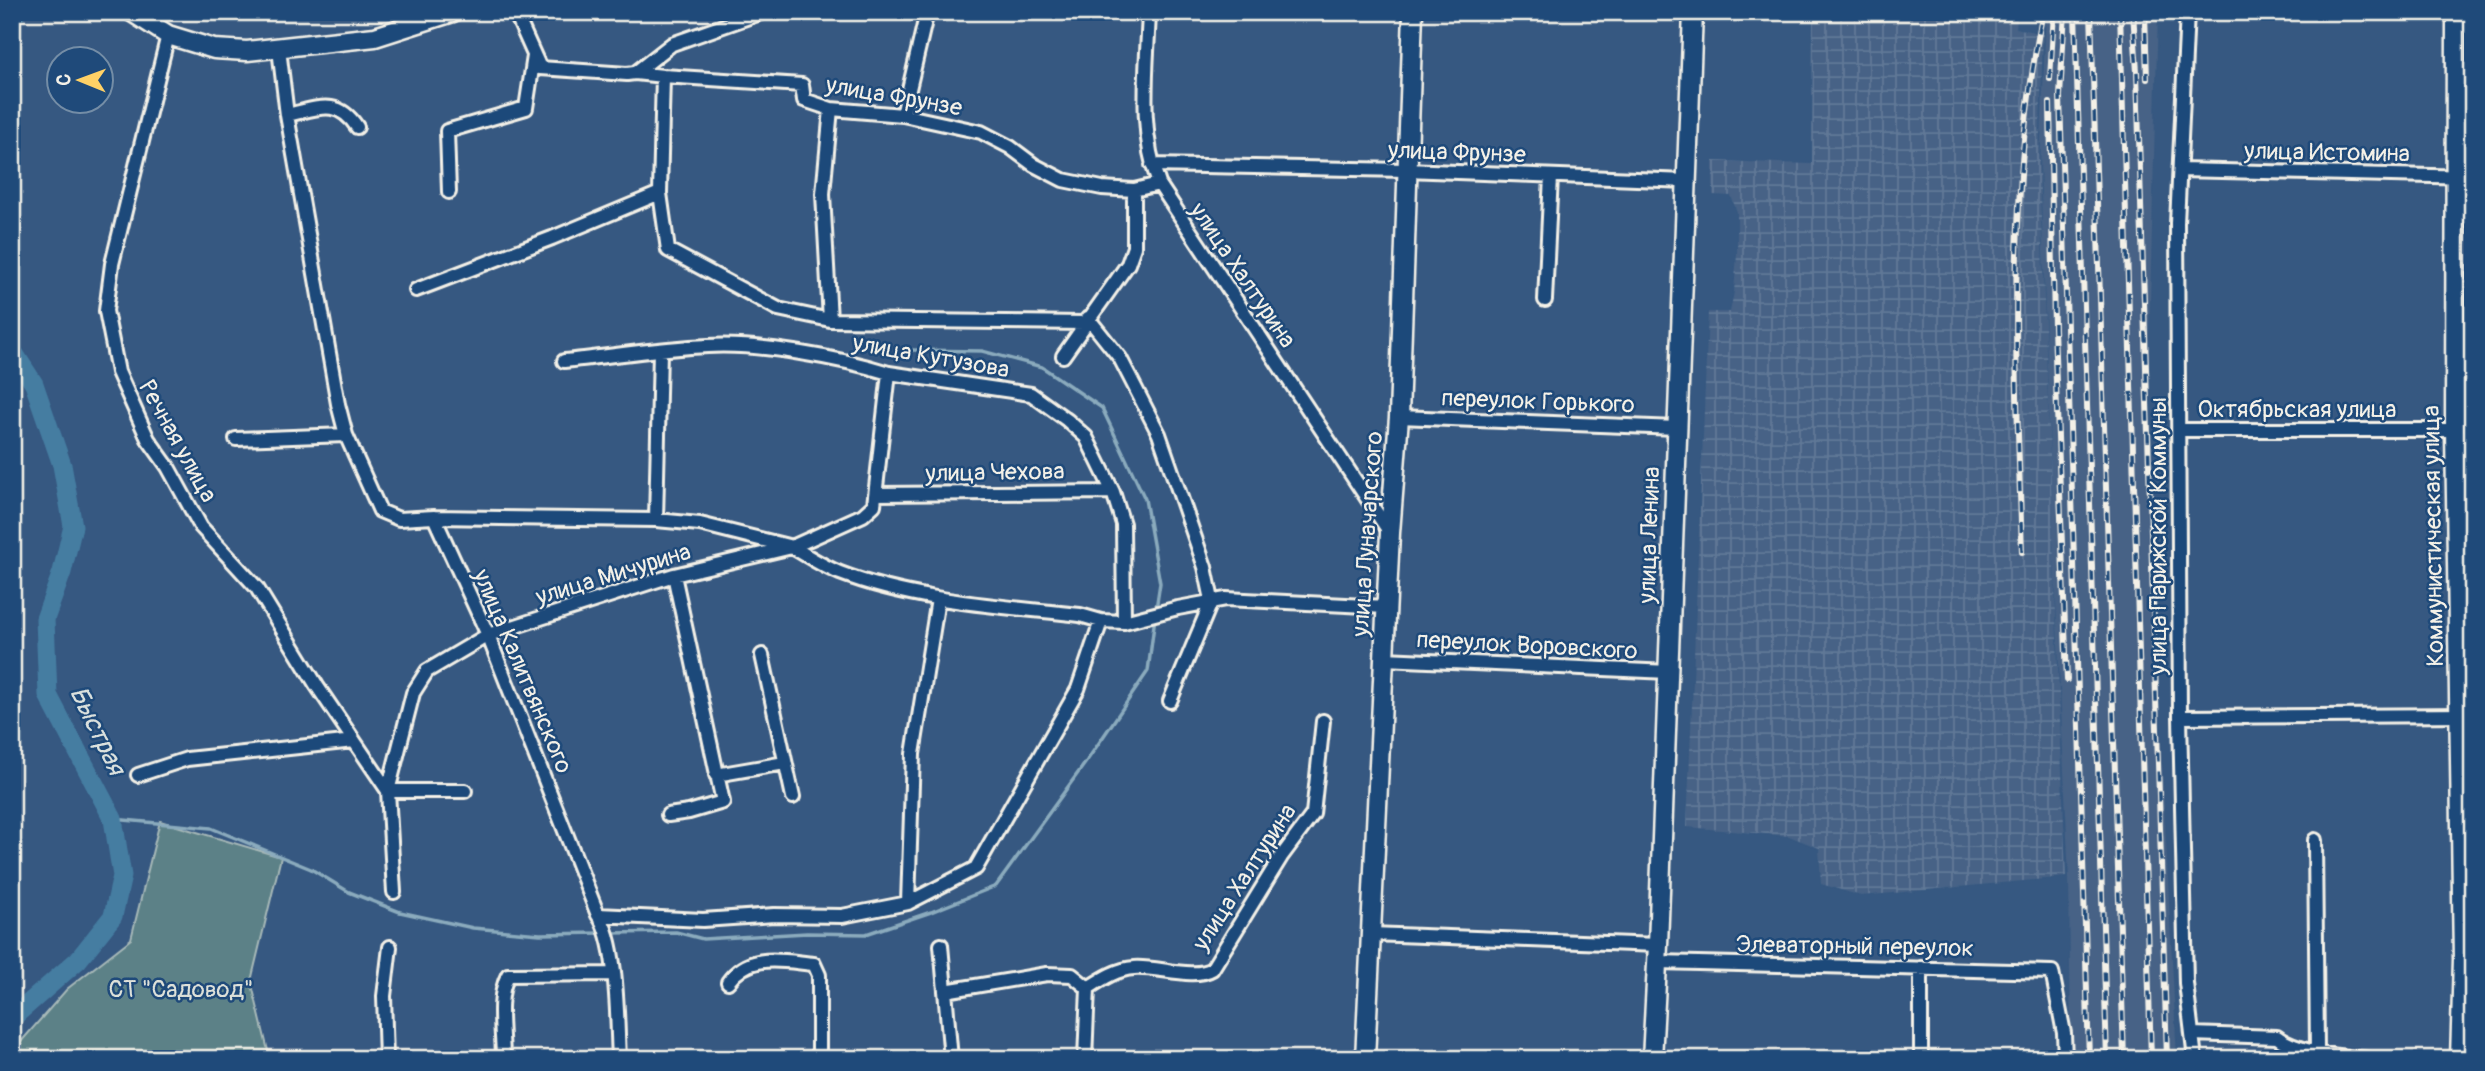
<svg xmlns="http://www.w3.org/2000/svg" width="2485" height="1071" font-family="Pangolin,sans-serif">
  <defs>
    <pattern id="industrial-grid" width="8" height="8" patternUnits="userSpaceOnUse" patternTransform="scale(1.75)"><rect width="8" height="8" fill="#466286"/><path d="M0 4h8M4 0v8" fill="none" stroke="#617997"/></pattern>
  </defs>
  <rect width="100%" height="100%" fill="#365881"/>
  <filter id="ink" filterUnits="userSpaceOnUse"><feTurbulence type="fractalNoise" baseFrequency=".0143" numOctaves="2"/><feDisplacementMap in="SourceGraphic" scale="14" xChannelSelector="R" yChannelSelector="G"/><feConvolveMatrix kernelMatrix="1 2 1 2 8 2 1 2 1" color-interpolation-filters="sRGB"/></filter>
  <g filter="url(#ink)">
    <path fill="#466286" d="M2046,12h112l-12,435 31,612h-106l-2,-180 -16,-341 -13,-372z"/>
    <path fill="url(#industrial-grid)" d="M1813,12h205l-2,16 27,6 -4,131 27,712 -205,19 -40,-12 -2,-36 -30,-12 -102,-9 21,-515h22l4,-20 3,-38v-42l-6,-16 -18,-1v-34l99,3z"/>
    <path fill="#5b8187" stroke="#a8b9b8" stroke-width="2" d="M160,821l121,36 -30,124 19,78h-258v-7l55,-63 64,-50z"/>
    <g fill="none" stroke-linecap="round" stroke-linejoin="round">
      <path stroke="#8babbd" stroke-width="3.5" d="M911,350l71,1 60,16 60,41 43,91 15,84 -4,26
        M113,819l98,9 100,41 38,23 51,20 73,16 67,6 62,-1
        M610,933l66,-1 27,7 104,-6 59,1 65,-22 65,-26 90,-124 62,-91 7,-54"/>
      <path stroke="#457da1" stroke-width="19" d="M12,14l5,-2
        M12,350l22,34 28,81 11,61 -11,46 -17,47 3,76 65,124 9,57 -9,40 -35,44 -66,58"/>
      <g stroke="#f4f1e8" stroke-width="18">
        <path id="street" d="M515,12l25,56 87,6 8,-1 37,-29 91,-32
          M1149,12c-2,58 -11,117 10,172l231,349
          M2187,12l-10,211 3,494 6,266 9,76
          M168,35l-56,229 -6,47 12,61 30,67 20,28 33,60 56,61 60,98 71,105 6,101
          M279,49l8,66 51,289 8,31 34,76 19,8 35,-2 54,118 110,280c20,27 19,109 21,144
          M635,73l28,3 -3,117 8,57 110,59 52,11 254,3
          M663,76l139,9 2,15 27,9 72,6 78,17 29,15 24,18 29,15 39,8 32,2 25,-6
          M287,115c30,-6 50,-18 70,12
          M903,115l24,-103
          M1152,165l254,5 281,11
          M2180,170l293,7
          M449,192l-2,-61 79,-23 8,-52
          M416,290l136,-52 108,-45
          M1545,300l6,-124
          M1088,318l32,40 39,76 46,133 7,33 -42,101
          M830,320l-7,-126 8,-85
          M1063,356l65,-92 6,-17v-57
          M564,361c48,-5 96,-13 144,-15 51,-3 132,12 181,27l142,21 36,26 19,17 27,55 10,32 1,98
          M1399,417l278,11
          M2180,430h275
          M2455,437h18
          M236,439l110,-4
          M876,494l237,-2
          M434,517l222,3 44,4 92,23 71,-32 11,-10 15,-132
          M656,520l4,-169
          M762,655l31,142
          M1384,659l285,13
          M2180,717l293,-2
          M138,775l49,-16 167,-18
          M716,775l69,-12
          M465,791h-77l25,-98 14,-22 61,-36 186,-60 118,-28c16,9 32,20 48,26 76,29 160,33 240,42l21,6 23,1 54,-14 48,-9 160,8
          M668,815l21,-3 34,-10 -49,-227
          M2315,840l2,211
          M908,903l5,-149 25,-155
          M598,915l105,5 71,-5 68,1 66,-13 68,-35 102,-179 23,-68
          M1371,934l287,11
          M941,945l10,114
          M1658,962l394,10 12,61 1,26
          M1921,968v91
          M728,982c22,-30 53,-21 86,-18l5,11v84
          M1088,988c14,-9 29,-19 46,-20 22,-2 60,12 78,1l69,-112 32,-43 10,-93
          M945,991l102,-17 25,1 16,13
          M2192,1034l85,3c20,16 65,20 91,22
          M386,1059l-2,-63 6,-49
          M503,1059c0,-26 -7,-61 5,-84l106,-1
          M1085,1059l3,-71"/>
      </g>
      <g stroke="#f4f1e8" stroke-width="23">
        <path id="secondary" d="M132,12l36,23 46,14 33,2 128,-14 78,-25
          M2456,12l-1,418 8,529 -3,100
          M1365,1059l25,-526 9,-116 14,-405
          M1652,1059l6,-114 35,-933"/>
      </g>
      <use href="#street" stroke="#1f4a7a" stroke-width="12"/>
      <use href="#secondary" stroke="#1f4a7a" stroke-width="18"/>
      <g stroke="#f4f1e8" stroke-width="6">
        <path id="rail" d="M2065,12l-5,84 29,963
          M2075,12l32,1047
          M2091,12l33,1047
          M2120,12l31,1047
          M2133,12l4,60 30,987
          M2145,12l2,67
          M2050,79l4,-67
          M2050,103l4,225 13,352
          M2022,552c-6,-180 -16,-362 21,-540"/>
      </g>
      <use href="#rail" stroke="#1f4a7a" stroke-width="3.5" stroke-dasharray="10" stroke-linecap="butt"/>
    </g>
  </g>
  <g text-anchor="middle" stroke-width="5" stroke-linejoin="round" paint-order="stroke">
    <g font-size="24" fill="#f4f1e8" stroke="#1f4a7a">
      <text transform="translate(894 96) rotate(10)" y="8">улица Фрунзе</text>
      <text transform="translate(1457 152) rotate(2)" y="8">улица Фрунзе</text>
      <text transform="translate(2327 152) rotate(1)" y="8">улица Истомина</text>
      <text transform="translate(1243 275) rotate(56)" y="8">улица Халтурина</text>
      <text transform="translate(931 356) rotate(10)" y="8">улица Кутузова</text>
      <text transform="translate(1538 401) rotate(2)" y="8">переулок Горького</text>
      <text x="2297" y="417">Октябрьская улица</text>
      <text transform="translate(178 441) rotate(61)" y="8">Речная улица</text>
      <text transform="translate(995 472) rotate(-1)" y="8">улица Чехова</text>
      <text transform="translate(1367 534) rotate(-86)" y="8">улица Луначарского</text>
      <text transform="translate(1649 535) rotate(-88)" y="8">улица Ленина</text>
      <text transform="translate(2158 536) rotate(-90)" y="8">улица Парижской Коммуны</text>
      <text transform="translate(2433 536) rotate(-91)" y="8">Коммунистическая улица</text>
      <text transform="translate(613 574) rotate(-17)" y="8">улица Мичурина</text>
      <text transform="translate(1527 645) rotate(3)" y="8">переулок Воровского</text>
      <text transform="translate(523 671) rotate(67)" y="8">улица Калитвянского</text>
      <text transform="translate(1244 877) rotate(-57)" y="8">улица Халтурина</text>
      <text transform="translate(1855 946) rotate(1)" y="8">Элеваторный переулок</text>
    </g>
    <g font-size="24" fill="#dde0d9" stroke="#1f4a7a">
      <text x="181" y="997">СТ "Садовод"</text>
    </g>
    <g font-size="26" font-style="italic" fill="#dae0dd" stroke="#1f4a7a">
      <text transform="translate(98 730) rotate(64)" y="9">Быстрая</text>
    </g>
  </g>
  <rect width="2485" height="1071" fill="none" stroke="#1f4a7a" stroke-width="42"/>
  <rect x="21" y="21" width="2443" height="1029" fill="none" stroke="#f4f1e8" stroke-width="2.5" filter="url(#ink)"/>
  <g transform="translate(80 80) rotate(271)"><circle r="33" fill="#1f4a7a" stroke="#748da6" stroke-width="2"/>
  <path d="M0-5L12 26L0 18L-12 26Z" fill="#ffd166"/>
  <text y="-10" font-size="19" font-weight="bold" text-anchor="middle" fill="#f4f1e8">С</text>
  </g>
</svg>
